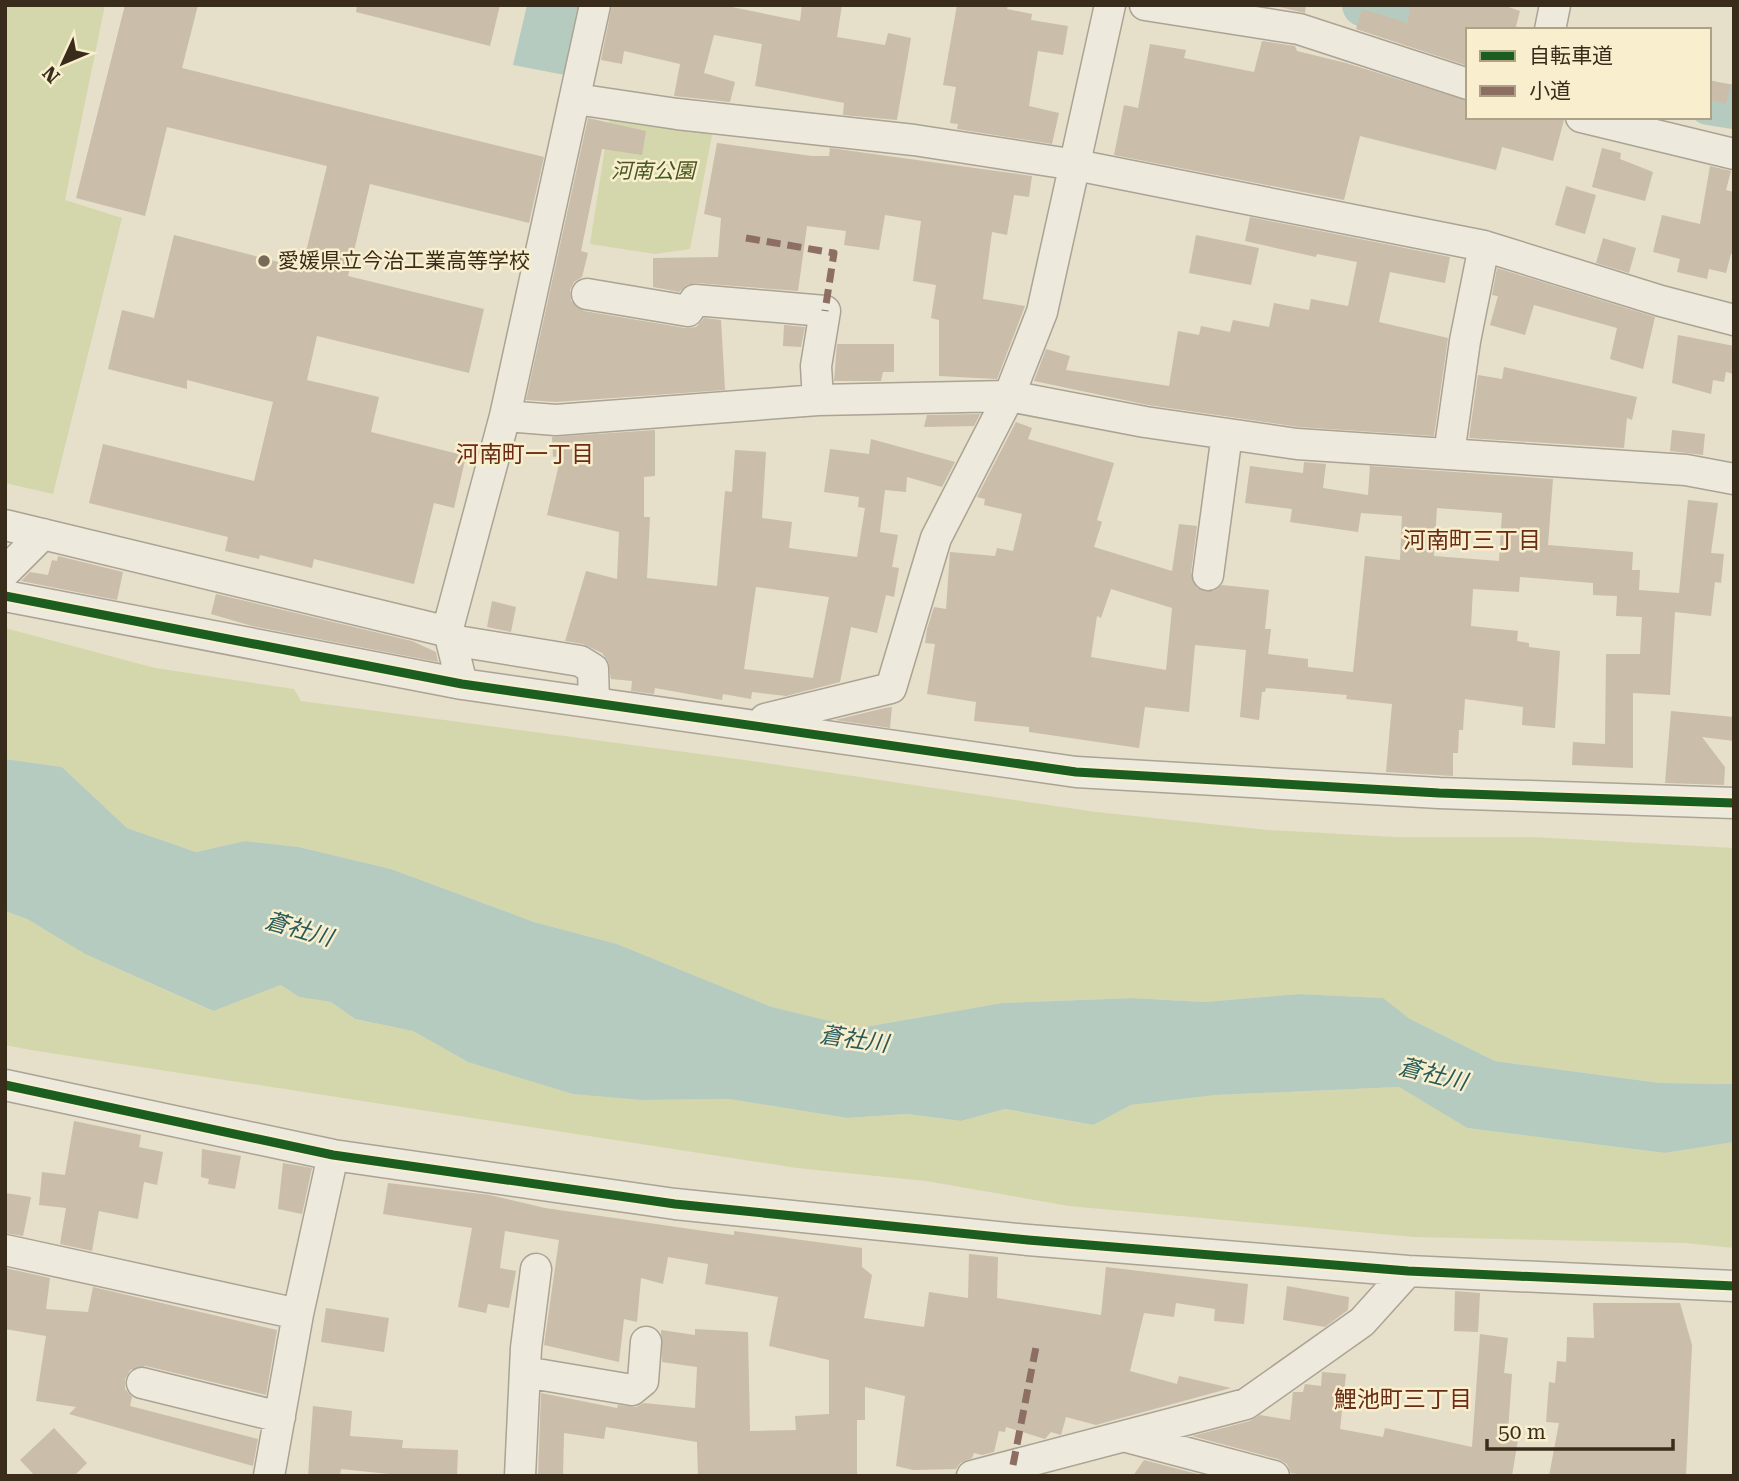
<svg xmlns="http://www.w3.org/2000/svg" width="1739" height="1481" font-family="'Roboto Serif','Noto Sans JP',serif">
  <rect width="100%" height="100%" fill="#e6dfca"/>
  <path fill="#d4d7ab" d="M5,5h100l-40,195 57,18 -69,276 -48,-11z
    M611,109l103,16 -24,124 -35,5 -65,-10z
    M5,628l150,40 139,21 7,12 444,59 351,52 172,18 127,7h138l201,11v236l-74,-1 -165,-22 -85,-42 -28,-21 -83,-4 -95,8 -72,-4 -130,5 -143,25 -87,-21 -155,-63 -83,-22 -143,-53 -92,-22 -54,-6 -49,11 -69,-24 -65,-61 -57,-8z
    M5,911l22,8 58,35 127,57 69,-26 18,12 32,5 24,17 58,12 55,31 174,38 87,-1 118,19 60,-4 54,7 44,-12 87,16 39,-20 85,-10 183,-8 68,41 198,25 69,-11v106l-49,-5 -271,-6 -345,-31 -143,-25 -129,-13 -766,-118 -26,-5z"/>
  <path fill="#b6cbc0" d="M527,5h55l-17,70 -52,-10z
    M5,759l57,8 65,61 69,24 49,-11 54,6 92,22 143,53 83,22 155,63 87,21 143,-25 130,-5 72,4 95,-8 84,4 27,21 85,42 165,22 74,1v58l-69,11 -198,-25 -68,-41 -183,8 -85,10 -38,20 -88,-16 -44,12 -54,-7 -60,4 -118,-19 -87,1 -69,-6 -105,-32 -55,-31 -58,-12 -24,-17 -32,-5 -18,-12 -68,26 -128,-57 -58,-35 -22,-8z"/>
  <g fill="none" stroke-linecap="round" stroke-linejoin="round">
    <path stroke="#b6cbc0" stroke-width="44" d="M1364,5l102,32
      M1709,103l25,4"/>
  </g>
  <path fill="#cabdaa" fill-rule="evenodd" d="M125,5h73l-16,63 362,89 -15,66 -159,-39 -22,92 136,33 -15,64 -152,-37 -10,44 72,17 -8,35 95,24 -12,52 -20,-5 -20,81 -100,-25 -2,9 -52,-13 -1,4 -34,-8 3,-14 -139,-34 14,-59 151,37 19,-79 -86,-22v9l-79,-20 14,-59 32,8 20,-83 128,33 25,-102 -160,-39 -22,89 -69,-18z
    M357,5h143l-10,41 -134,-34z
    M612,5h110l78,16 2,-16h40l-5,32 48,8 3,-12 23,5 -14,82 -54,-5 1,-12 -89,-17 7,-42 -48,-9 -10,38 31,9 -5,20 -56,-6 6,-32 -56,-13 -2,13 -21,-4z
    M957,5h51l-1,4 25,5 -1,6 37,6 -5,29 -25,-4 -9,55 30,7 -7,31 -95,-15 1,-5 -8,-1 6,-36 -13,-2z
    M1271,5h35l-1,8z
    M1410,5h93l17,6 -5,19h-47v36l-112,-37 6,-20 46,14z
    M1262,41l33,5 2,5 49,12 122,38v16h86l10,3 -11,41 -51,-14 -6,23 -136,-34 -16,64 -230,-45 10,-50 14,3 12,-64 36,6 -2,8 70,14z
    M1709,80l22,5 -5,19 -17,-4z
    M588,118l58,13 -4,24 -40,-6 -21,102 7,2 -6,24 -8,5 -4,8 1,11 13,10 101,17 11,-1 8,-9 17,2 4,70 -169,12 -30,-2z
    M717,143l95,13h17l1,-8 202,28 -3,21 -15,-2 -7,40 -15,-3 -9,67 42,7 -28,73 -58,-3v-56l-8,-2 5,-33 -23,-4 8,-60 -36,-6 -6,35 -35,-5 2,-14 -39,-5 -9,65 -102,-8 -9,2 -8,7 -26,-5v-29l65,-1 3,-39 -17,-4z
    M1602,148l19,5 -1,6 33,13 -8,29 -53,-14z
    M1710,166l21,5 -5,19 8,2v62h-3l-5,19 -17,-4 -2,10 -30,-7 3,-13 -27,-7 9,-37 38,9z
    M1566,186l30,9 -11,39 -30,-9z
    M1250,217l200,40 -5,26 -55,-11 -11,50 69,16 -14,98 -135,-9 -151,-22 -114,-24 12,-32 24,7 -4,14 103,16 9,-55 21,4 2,-9 29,6 3,-12 36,7 5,-24 35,7 2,-11 37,7 9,-44 -40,-8 -1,3 -71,-16z
    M1196,235l63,13 -8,37 -62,-12z
    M1603,238l33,10 -7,25 -33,-10z
    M1497,268l158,49 -12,52 -33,-10 7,-31 -83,-23 -9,30 -35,-10 8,-29 -6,-1z
    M784,325l21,2 -4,20 -18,-1z
    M1678,335l56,11v28l-8,-2 -2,10 -11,-2 -2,14 -39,-11z
    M837,344h57v28h-11l-2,9h-47z
    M1504,367l133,30 -5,23 -5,-2 -3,30 -155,-10 9,-63 24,4z
    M980,414l-6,12 -50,1 3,-12z
    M1016,422l16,6 -4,11 86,24 -17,57 5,2 -8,25 78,24 7,-47 18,2 -6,47 6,15 17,3 8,-6 47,5 -4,39h6l-3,25 40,5v8l45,5 12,-116 35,4 2,-44 -41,-3 -3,19 -68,-10 2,-13 -47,-6 5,-37 53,7 1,-11 22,2 -3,24 45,7 2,-29 183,13 -5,66 85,7 -1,18h8l-1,20 40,3 9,-93 30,3 -7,50 13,1 -3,29 -6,-1 -4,34 -36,-4 -5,83 -37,-2v75l-61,-3 1,-23 32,2 1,-90h34l2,-37 -26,-1 1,-20 -24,-1v-12l-73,-6 -1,15 -46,-3 -2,37 47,5 -1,10 12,2v4l31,4 -5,77 -33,-3 1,-18 -58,-8 -2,31h-4l-1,23h-5v23l-67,-4 6,-68 -46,-5 1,-4 -81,-7 -1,4h-3l-3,28 -19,-3 6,-67 -51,-5 -6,67 -44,-5 -6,41 -110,-16v-5l-55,-6 2,-19 -49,-8 8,-50 -10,-1 2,-14 7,-22 12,2 4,-57 45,4 2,-8 16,3 9,-37 -38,-9 1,-6 -8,-2zM1437,508l65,5 -3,48 -65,-5zM1111,589l61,19 -6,62 -75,-13 6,-41 4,2z
    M655,430v46l-11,1v40h6l-3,61 70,8 8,-95 7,1 3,-42 31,2 -4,66 30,4 -3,26 68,9 8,-49 -7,-1 1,-10 -35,-5 6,-43 39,5 2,-15 84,23 -13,25 -35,-10 -1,15 -21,-2 -5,42 18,3 -6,32 7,1 -5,29 -8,-2 -9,38 -26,-6 -11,55 -54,14 -34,-4 -1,7 -28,-5 -1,6 -67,-12 -1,6 -23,-3 1,-10 -21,-2 -3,-18 -6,-8 -19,-9 -18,-3 21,-70 31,8 2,-47 -72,-17 14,-59 -8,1 -1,-20zM756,587l73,10 -16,81 -69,-9z
    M1672,430l33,4 -2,21 -33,-4z
    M58,556l65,16 -6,28 -96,-19 9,-9 18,3 4,-15 5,1z
    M216,594l196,47 24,11 2,10 -186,-36 -41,-12z
    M492,601l24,6 -5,25 -24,-5z
    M892,707l-2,21 -55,-8 50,-12z
    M1671,711l63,6v24l-32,-4 23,30 -1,18 -59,-2z
    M74,1121l67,14 -2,12 24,5 -6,33 -13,-3 -6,37 -39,-8 -7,40 -32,-7 6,-36 -27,-3 3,-33 23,3z
    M202,1149l39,7 -6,33 -27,-5 1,-5 -8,-2z
    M283,1163l29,5 -10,46 -24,-5z
    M388,1183l102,12 55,13 166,24 23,3v-4l128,17v19l10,8 -8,43 60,9 5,-35 39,6 1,-44 29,3 -1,41 104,17 5,-48 142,17 -4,40 -30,-3 1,-12 -39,-6 -2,14 -30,-4 -14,58 47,13 2,-8 52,12 -135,37 -30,-8 -5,18 -10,-3 -6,7 -39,-12 -1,5 -6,-1 -5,21 -12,3 -8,-2 -2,5 -12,5 -4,6 -43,1 -17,-4 9,-70 -40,-9v33h-8v56h-159l-1,-34 -91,-15 -2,12 -40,-6 -1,43h-25l3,-83 76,15 1,-3 18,2 8,-4 51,5 2,-41 -35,-5 -1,-32 34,5v-6l53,3 2,99 46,-1 -1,-14 34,-2v-54l-60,-14 9,-49 -73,-13 3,-20 -40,-7 -5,27 -22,-6 -4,44 -13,-3 -5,43 -75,-17 15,-105 -54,-9 -5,37 16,3 -7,37 -21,-4 -2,9 -28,-6 14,-79 -89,-14z
    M5,1193l26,4 -8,39 -18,-3z
    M5,1268l45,10 -4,31 42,3 5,-25 184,43 -11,65 -120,-29 -16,4 -5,9v10l7,8 -2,9 128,33 -5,27 -184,-52 7,-7 -40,-6 10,-65 -41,-7z
    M1287,1286l62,11 -1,13 -23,17 -42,-7z
    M1455,1291l25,2 -2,39 -24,-1z
    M1593,1303h87l12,42 -6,131h-137l10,-53 -13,-1 3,-40 6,1 2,-22 9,1 1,-25 27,1z
    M326,1308l63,10 -5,34 -63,-10z
    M1480,1334l28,4 -4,35 8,1 -4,57 11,2 -7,43h-202l-19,-3 -4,-9 -9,-5 -86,-23 58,-15 10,-6 30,5 3,-28h10l2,-8 16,2 1,-14 24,2 -6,55 43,8 2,-9 87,19z
    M313,1406l39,5 -2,25 53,4 -1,8 56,2 -1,26h-49l-67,-7 -1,7h-32z
    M54,1428l33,35 -13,13h-39l-15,-16z
    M1144,1460l61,16h-72z"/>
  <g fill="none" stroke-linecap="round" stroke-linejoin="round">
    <g stroke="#aba394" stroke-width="33">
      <path id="street" d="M1145,5l154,24 169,55
        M1550,30l5,-25
        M576,99l101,15 237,26 162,25 408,81 177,55 73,19
        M1581,117l153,37
        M587,294l101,17 7,-11 130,11 -9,55 2,34
        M505,416l51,4 262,-20 191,-4 136,26 152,22 389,26 48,9
        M1449,454l16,-113 19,-95
        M5,525l444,107
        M5,572l38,-38
        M1208,575l19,-141
        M5,596l457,88 614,88 363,21 295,10
        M451,640l129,21 13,8 1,33
        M462,684l-14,-56 57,-212 90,-411
        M765,719l126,-31 45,-150 73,-142 33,-84 68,-307
        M5,1085l328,70 342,49 353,36 380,31 326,15
        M5,1250l293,64
        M525,1372l107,18 11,-9 3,-39
        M142,1383l138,34
        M1127,1437l147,39
        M269,1476l29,-162 35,-159
        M520,1476l6,-128 10,-79
        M972,1476l274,-72 116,-82 46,-51"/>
    </g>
    <use href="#street" stroke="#ede9dd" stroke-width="30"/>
    <path stroke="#8d6e63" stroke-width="7" stroke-dasharray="14 7" stroke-linecap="butt" d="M746,238l88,15 -9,58
      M1013,1465l24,-123"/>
    <g stroke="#f9efce" stroke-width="13">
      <path id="cycleway" d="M5,596l457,88 614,88 363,21 295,10
        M5,1085l328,70 342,49 353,36 380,31 326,15"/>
    </g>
    <use href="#cycleway" stroke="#1b5e20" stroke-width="9"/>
  </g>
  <circle fill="#766b58" stroke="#f9efce" stroke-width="2.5" cx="264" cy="261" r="7"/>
  <g text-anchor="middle" stroke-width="5" stroke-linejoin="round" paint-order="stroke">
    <g font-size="21" font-style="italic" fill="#47581f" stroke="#f9efce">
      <text x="653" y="178">河南公園</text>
    </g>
    <g font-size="21" fill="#3a2c1b" stroke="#f9efce" text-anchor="start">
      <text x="278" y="268">愛媛県立今治工業高等学校</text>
    </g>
    <g font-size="23" fill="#6b2c16" stroke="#f9efce">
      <text x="525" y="462">河南町一丁目</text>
      <text x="1472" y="548">河南町三丁目</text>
      <text x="1403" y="1407">鯉池町三丁目</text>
    </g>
    <g font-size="23" font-style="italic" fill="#295b5b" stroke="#f9efce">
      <text transform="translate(299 929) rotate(16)" y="8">蒼社川</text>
      <text transform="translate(854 1039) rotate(8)" y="8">蒼社川</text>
      <text transform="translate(1433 1074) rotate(14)" y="8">蒼社川</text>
    </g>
  </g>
  <rect width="1739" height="1481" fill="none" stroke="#3a2c1b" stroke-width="14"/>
  <rect x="1466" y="28" width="245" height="91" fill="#f9efce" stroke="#ada186" stroke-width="2"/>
  <rect x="1480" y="51" width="35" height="10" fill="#1b5e20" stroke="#ada186" stroke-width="2"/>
  <text x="1529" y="63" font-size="21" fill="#3a2c1b">自転車道</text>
  <rect x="1480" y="86" width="35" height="10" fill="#8d6e63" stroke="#ada186" stroke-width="2"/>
  <text x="1529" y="98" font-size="21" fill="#3a2c1b">小道</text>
  <g transform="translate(63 63) rotate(226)" stroke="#f9efce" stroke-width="5" paint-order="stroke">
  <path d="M0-5L12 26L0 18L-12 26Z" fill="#3a2c1b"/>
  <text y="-10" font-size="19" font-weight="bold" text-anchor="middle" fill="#3a2c1b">N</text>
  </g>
  <path d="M1487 1439v10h186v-10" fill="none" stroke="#3a2c1b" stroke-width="3.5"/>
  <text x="1498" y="1439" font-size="21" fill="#3a2c1b" stroke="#f9efce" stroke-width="5" paint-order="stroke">50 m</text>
</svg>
